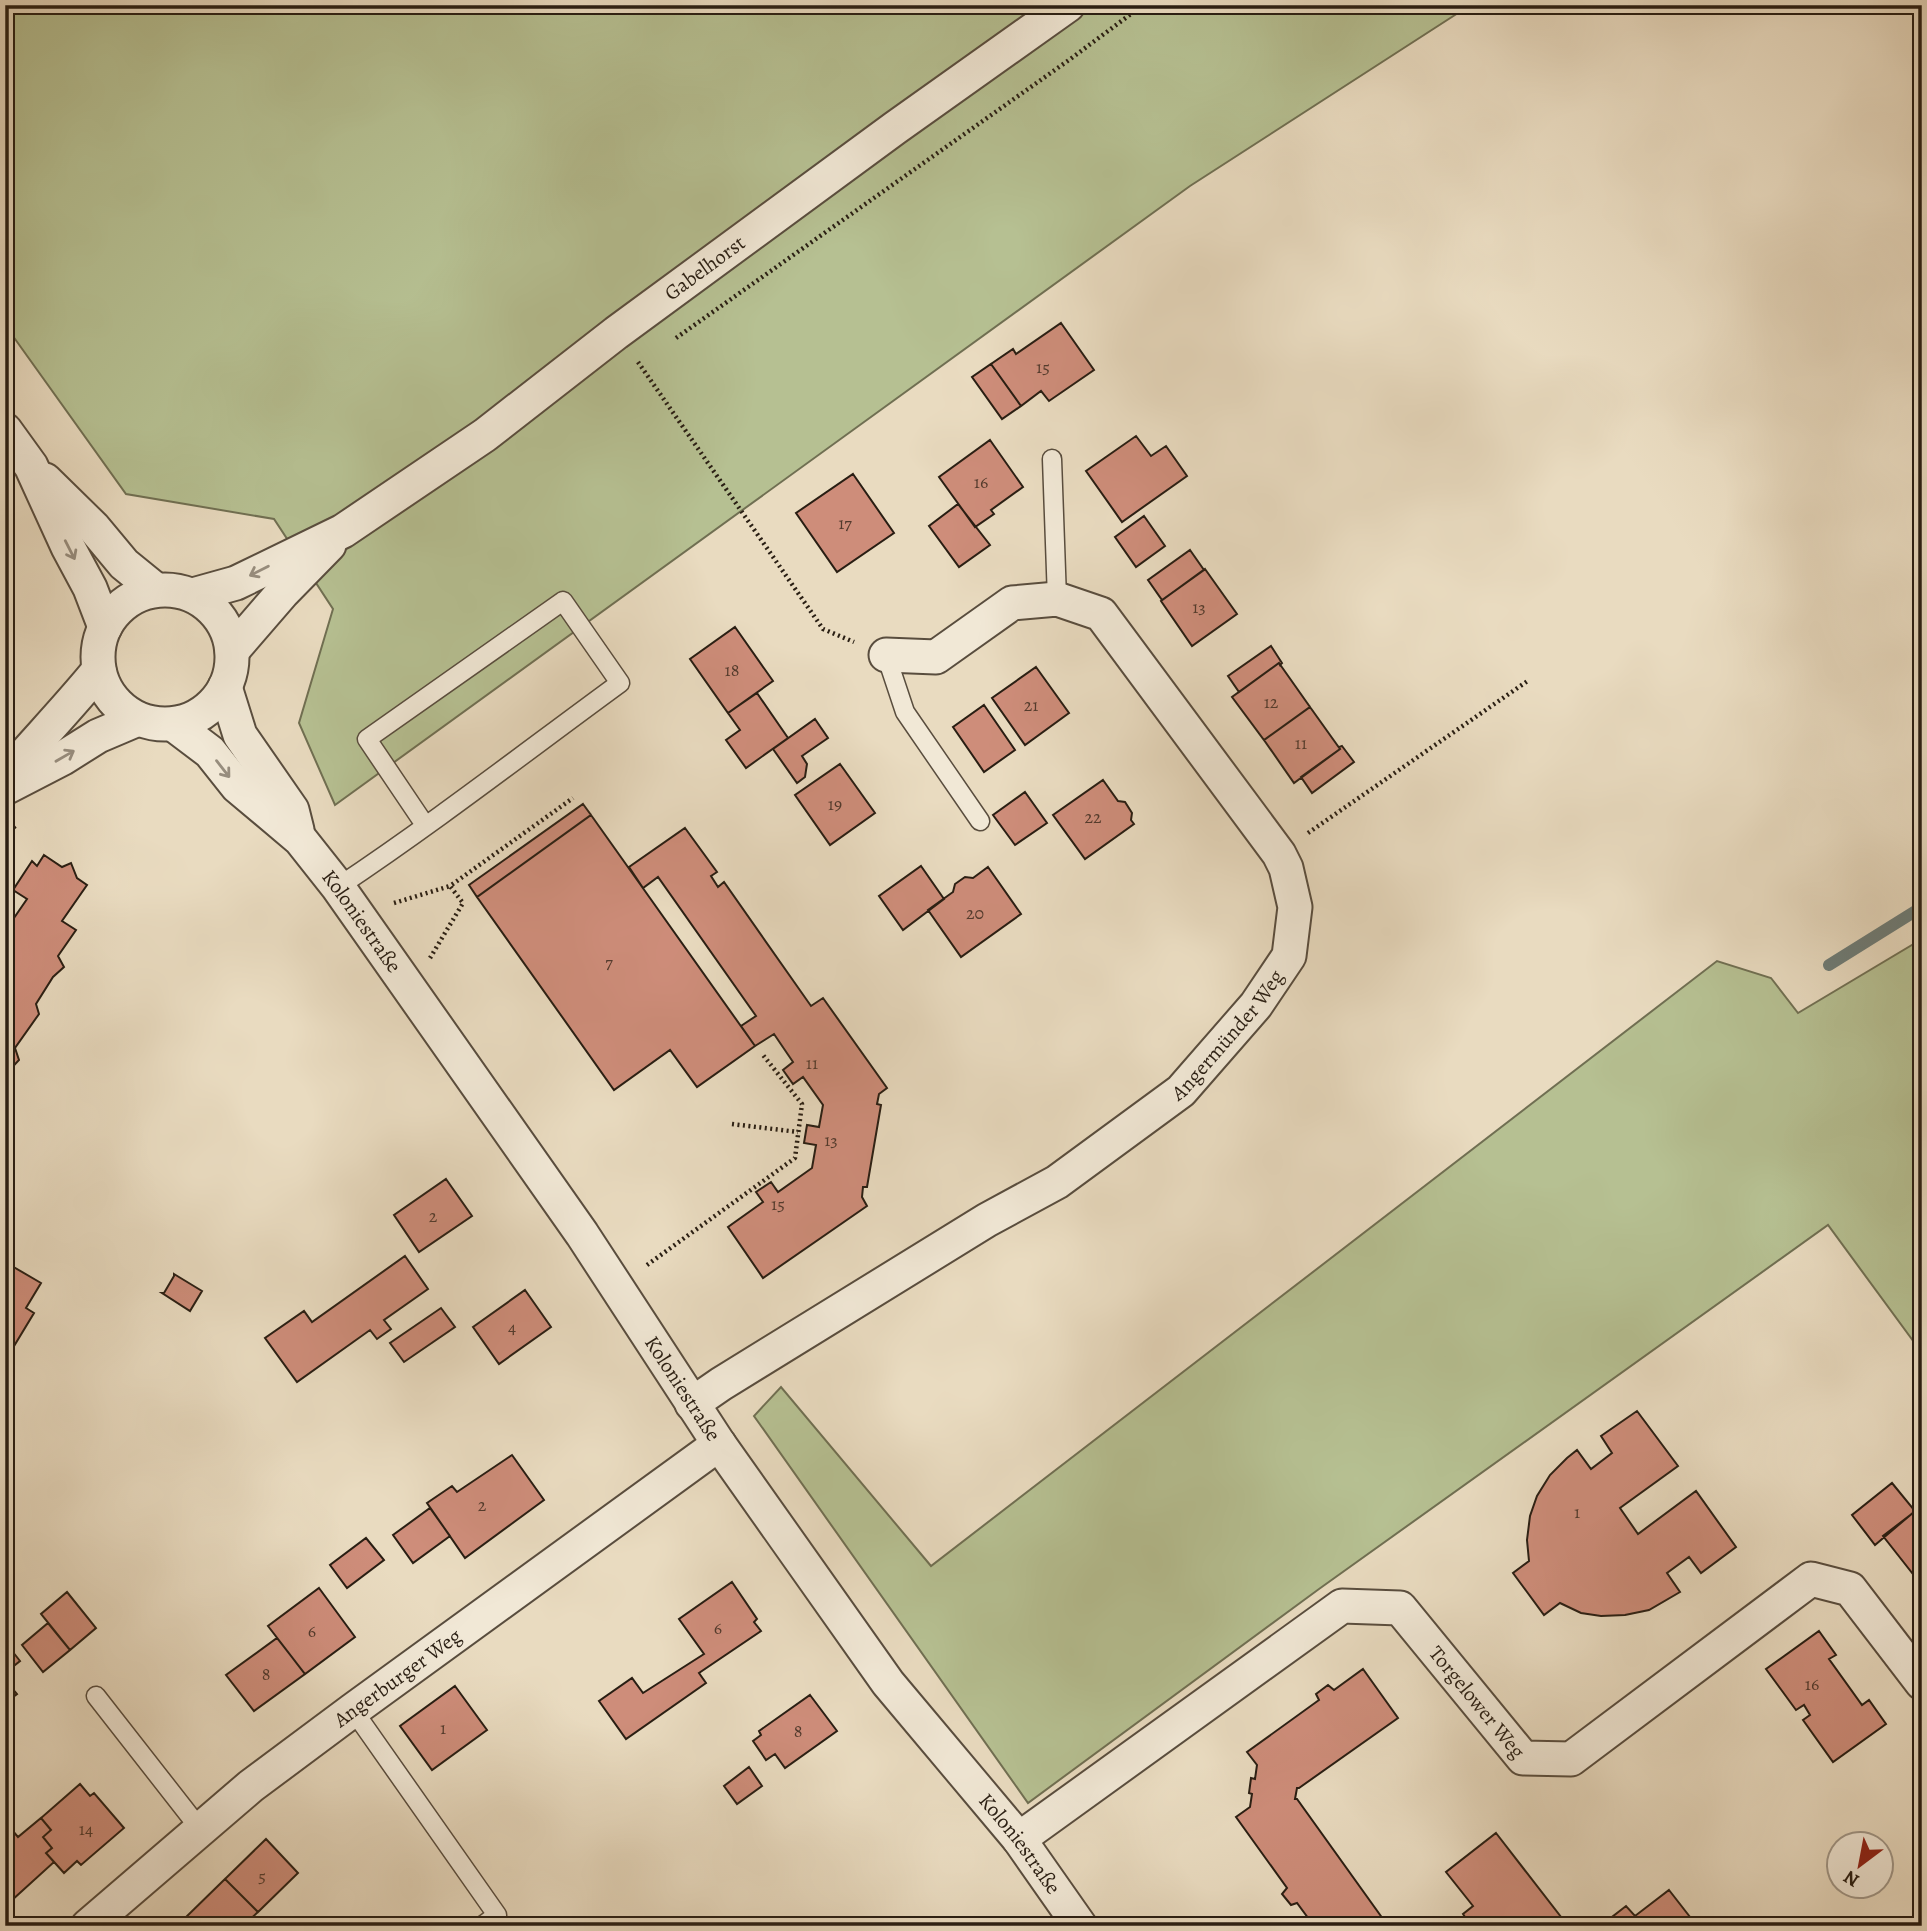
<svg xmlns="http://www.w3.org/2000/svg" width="1927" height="1931" font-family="Alegreya,serif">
  <rect width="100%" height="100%" fill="#e9dbc0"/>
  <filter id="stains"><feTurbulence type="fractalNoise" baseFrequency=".00286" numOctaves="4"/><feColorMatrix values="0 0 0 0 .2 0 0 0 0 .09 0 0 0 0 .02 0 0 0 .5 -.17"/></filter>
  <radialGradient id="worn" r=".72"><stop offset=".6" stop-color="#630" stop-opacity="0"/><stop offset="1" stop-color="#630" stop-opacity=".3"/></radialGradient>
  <path fill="#b6c092" stroke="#706f52" stroke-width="2" d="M5,5h1448l5,8 -268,173 -855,619 -36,-82 34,-114 -59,-90 -148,-25 -121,-169z
    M1922,939v414l-94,-128 -509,364 -291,214 -274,-387 27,-29 150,179 786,-605 54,17 27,35z"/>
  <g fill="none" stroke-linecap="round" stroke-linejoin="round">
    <path stroke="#6c7b77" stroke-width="12" d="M1829,965l93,-58"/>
  </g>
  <path fill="#ce8d7a" stroke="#291e13" stroke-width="2" d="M1061,323l33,47 -45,31 -8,-10 -20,15 -30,-42 22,-15 3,5z
    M991,364l30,42 -19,13 -30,-42z
    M1136,436l15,20 15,-10 21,30 -65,46 -36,-51z
    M990,440l33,47 -32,23 3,4 -19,13 -36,-50z
    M853,474l41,59 -57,39 -41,-59z
    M958,504l32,41 -31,22 -30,-41z
    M1144,516l21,30 -29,21 -21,-30z
    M1190,550l14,20 -42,30 -14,-20z
    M1205,569l32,45 -45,32 -31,-45z
    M735,627l38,54 -45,32 -38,-54z
    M1271,646l11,17 -2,2 -1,-2 -40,29 -11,-16z
    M1279,663l31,44 -46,33 -32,-43z
    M1036,667l33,46 -44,32 -33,-47z
    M757,693l31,45 -42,30 -20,-28 14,-10 -12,-17z
    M984,705l31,45 -31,22 -31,-45z
    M1310,707l30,42 -46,34 -30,-43z
    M815,719l13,19 -26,18 5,8 -2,13 -8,6 -24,-34z
    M1342,746l12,16 -42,31 -11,-16 39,-28 -1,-2z
    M840,764l35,49 -45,32 -35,-50z
    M1103,780l15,21 7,1 7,11 -1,7 3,4 -49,35 -32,-44z
    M1025,792l22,31 -32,22 -22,-30z
    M583,804l8,11 -114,82 -8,-12z
    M591,815l164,231 -58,41 -27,-37 -56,40 -137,-193z
    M685,828l32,44 -6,4 7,11 6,-5 87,124 12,-8 64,90 -8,6 -2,10 4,1 -14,82h-4l-1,10 5,9 -104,72 -35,-51 35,-25 -7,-10 15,-10 7,10 34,-24 4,-23 -12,-2 3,-18 12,2 4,-22 -20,-28 -10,7 -10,-14 10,-8 -19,-28 -19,12 -14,-20 15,-10 -98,-139 -15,11 -14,-21z
    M44,855l18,12 9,-4 6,15 10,7 -25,36 14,9 -18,26 6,11 -11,10 -17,27 3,10 -24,34 4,12 -14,15v-144l22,-32 -14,-9 19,-29 5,5z
    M921,866l23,33 -41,31 -24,-34z
    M988,867l33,47 -60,43 -33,-47 25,-18 2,-8 10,-7 8,1z
    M446,1179l26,37 -53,36 -25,-37z
    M405,1256l23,33 -44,31 7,9 -14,10 -7,-9 -73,52 -32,-44 39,-27 8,11z
    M5,1262l36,21 -15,25 8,5 -26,43 -3,-2z
    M174,1274l28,17 -12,20 -28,-18h2l10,-17z
    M525,1290l26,37 -52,37 -26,-37z
    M441,1308l14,19 -51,35 -14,-19z
    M1637,1411l41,55 -58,42 18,26 58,-43 40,56 -35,26 -12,-16 -22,16 13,19 -31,18 -24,5 -24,1 -20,-3 -21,-10 -16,12 -31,-42 16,-12 -2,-21 3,-24 7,-20 13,-21 17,-17 10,-8 14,19 21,-16 -11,-17z
    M512,1455l32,45 -79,58 -38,-55 25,-17 5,6z
    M1892,1483l23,28 -40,34 -23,-30z
    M1922,1506v76l-2,1 -37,-47z
    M430,1508l20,28 -37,27 -20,-28z
    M366,1538l18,22 -37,28 -17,-23z
    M732,1582l25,37 -3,3 7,9 -62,42 7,10 -80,56 -27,-38 33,-23 11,15 61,-39 -25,-35z
    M319,1588l36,49 -50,37 -37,-48z
    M67,1592l29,36 -26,22 -29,-36z
    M48,1623l22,27 -27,22 -21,-27z
    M1819,1631l17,24 -7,4 33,46 7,-5 17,24 -53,38 -30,-42 7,-5 -6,-10 -8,5 -30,-41z
    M277,1638l28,36 -51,37 -28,-36z
    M5,1642l15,19 -15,12z
    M1363,1669l35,49 -99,70h-2l-2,11h2l91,127h-74l-17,-23 -6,2 -9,-11 5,-6 -51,-71 14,-10 2,-13 -3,-1 2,-15 4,1 2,-14 -10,-13 72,-52 -3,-6 12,-9 6,5z
    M5,1680l12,14 -12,9z
    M455,1686l32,44 -55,40 -32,-44z
    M810,1695l27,36 -52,37 -10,-14 -9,6 -13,-19 8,-6 -2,-4z
    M749,1767l13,19 -25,18 -13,-18z
    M80,1784l10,12 4,-3 30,35 -43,37 -4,-4 -13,12 -18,-20 6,-5 -9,-11 8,-7 -10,-12z
    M41,1818l10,12 -8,7 9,11 -6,5 8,9 -43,39 -6,-7v-58l7,-6 6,7z
    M1496,1833l72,93h-79l-5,-6 -8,6h-5l-8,-12 10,-8 -27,-34z
    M266,1839l32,34 -40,39 -33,-33z
    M225,1879l33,33 -15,14h-52l-7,-7z
    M1669,1890l28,36h-77l-8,-9 14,-11 9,10z"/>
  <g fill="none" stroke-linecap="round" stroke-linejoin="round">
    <g stroke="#594d3e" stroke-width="21">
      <path id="lane" d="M1052,459l5,140
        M886,655l19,57 75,109
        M338,887c96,-64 189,-136 282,-204l-57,-82 -196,138 58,86
        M96,1696l104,133
        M353,1710l144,205 -15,11"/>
    </g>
    <g stroke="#594d3e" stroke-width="37">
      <g id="street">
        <path d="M5,430l26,36 37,81 22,41 15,39"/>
        <path d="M45,480l49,48 30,36 32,26"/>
        <circle cx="165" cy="657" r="67"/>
        <path id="s1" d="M193,595l43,-12 107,-52 142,-96 131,-102 279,-205 173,-123"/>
        <path d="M232,651l51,-59 46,-47"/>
        <path d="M225,687l15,48 52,75 5,20"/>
        <path id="s2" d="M173,724l37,28 27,34 63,53 38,48 244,347 137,210 169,239 131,156 61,87"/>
        <path d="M5,777c31,-36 64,-70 94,-107"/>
        <path d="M5,788l58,-30 35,-22 40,-17"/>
        <path id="s3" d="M692,1404l29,-20 266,-164 70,-38 124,-91 75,-86 33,-49 6,-49 -9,-39 -7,-14 -178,-240 -44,-15 -45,4 -76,54 -50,-2"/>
        <path id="s4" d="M1019,1839l323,-233 58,2 123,150 48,1 240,-180 39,10 72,94"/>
        <path id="s5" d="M88,1926l163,-140 102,-76 366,-266"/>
      </g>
    </g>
    <path stroke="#291e13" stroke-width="4.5" stroke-dasharray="2 3.5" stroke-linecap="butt" d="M676,338l393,-278 74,-55
      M638,362l185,267 31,13
      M1308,833l221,-153
      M5,834l13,-10
      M394,903l56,-17
      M430,958l33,-55 -13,-17 123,-88
      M732,1124l66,8
      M647,1265l148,-107 7,-54 -39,-49"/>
    <use href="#lane" stroke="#f1e8d6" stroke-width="18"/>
    <use href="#street" stroke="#f1e8d6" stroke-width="33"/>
  </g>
  <defs><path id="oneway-shaft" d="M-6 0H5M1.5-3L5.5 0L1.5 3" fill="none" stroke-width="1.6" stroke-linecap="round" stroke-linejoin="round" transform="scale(1.75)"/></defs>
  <g stroke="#978d7e">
    <use href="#oneway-shaft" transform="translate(70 550) rotate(63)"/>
    <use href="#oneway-shaft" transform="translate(259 571) rotate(153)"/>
    <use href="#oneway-shaft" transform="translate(65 756) rotate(-30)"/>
    <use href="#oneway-shaft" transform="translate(223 769) rotate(52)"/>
  </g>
  <g text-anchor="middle" stroke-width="5" stroke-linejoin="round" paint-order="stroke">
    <g font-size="18" fill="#523a2d">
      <text x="1043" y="373">15</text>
      <text x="981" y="488">16</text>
      <text x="845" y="529">17</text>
      <text x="1199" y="613">13</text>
      <text x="732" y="676">18</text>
      <text x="1271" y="708">12</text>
      <text x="1031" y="711">21</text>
      <text x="1301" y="749">11</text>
      <text x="835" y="810">19</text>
      <text x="1093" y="823">22</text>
      <text x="975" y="919">20</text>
      <text x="609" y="968">7</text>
      <text x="812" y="1069">11</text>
      <text x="831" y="1146">13</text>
      <text x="778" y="1210">15</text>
      <text x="433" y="1222">2</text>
      <text x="512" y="1333">4</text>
      <text x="482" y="1511">2</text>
      <text x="1577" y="1518">1</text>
      <text x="718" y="1634">6</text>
      <text x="312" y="1637">6</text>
      <text x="266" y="1680">8</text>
      <text x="1812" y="1690">16</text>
      <text x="443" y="1734">1</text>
      <text x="798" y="1737">8</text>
      <text x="86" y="1835">14</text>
      <text x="262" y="1882">5</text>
    </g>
    <g font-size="21" fill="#291e13" stroke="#f1e8d6">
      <text dy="7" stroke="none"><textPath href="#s1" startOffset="611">Gabelhorst</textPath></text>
      <text dy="7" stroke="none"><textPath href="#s2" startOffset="275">Koloniestraße</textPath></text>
      <text dy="7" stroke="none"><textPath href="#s3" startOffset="654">Angermünder Weg</textPath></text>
      <text dy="7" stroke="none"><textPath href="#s2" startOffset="842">Koloniestraße</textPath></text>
      <text dy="7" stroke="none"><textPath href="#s5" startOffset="397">Angerburger Weg</textPath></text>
      <text dy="7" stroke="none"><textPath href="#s4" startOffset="578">Torgelower Weg</textPath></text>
      <text dy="7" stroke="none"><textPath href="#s2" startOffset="1409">Koloniestraße</textPath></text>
    </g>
  </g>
  <rect width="1927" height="1931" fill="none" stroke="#e9dbc0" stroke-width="28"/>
  <rect x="7" y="7" width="1913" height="1917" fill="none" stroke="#291e13" stroke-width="3.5"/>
  <rect x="14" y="14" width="1899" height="1903" fill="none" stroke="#291e13" stroke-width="2"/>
  <g transform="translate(1860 1865) rotate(212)"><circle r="33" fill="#f1e8d6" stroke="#a19788" stroke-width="2"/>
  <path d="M0-5L12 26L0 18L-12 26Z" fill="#8f2418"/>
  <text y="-10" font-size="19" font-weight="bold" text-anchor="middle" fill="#291e13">N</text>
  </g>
  <rect width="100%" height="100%" filter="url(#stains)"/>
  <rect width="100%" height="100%" fill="url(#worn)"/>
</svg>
